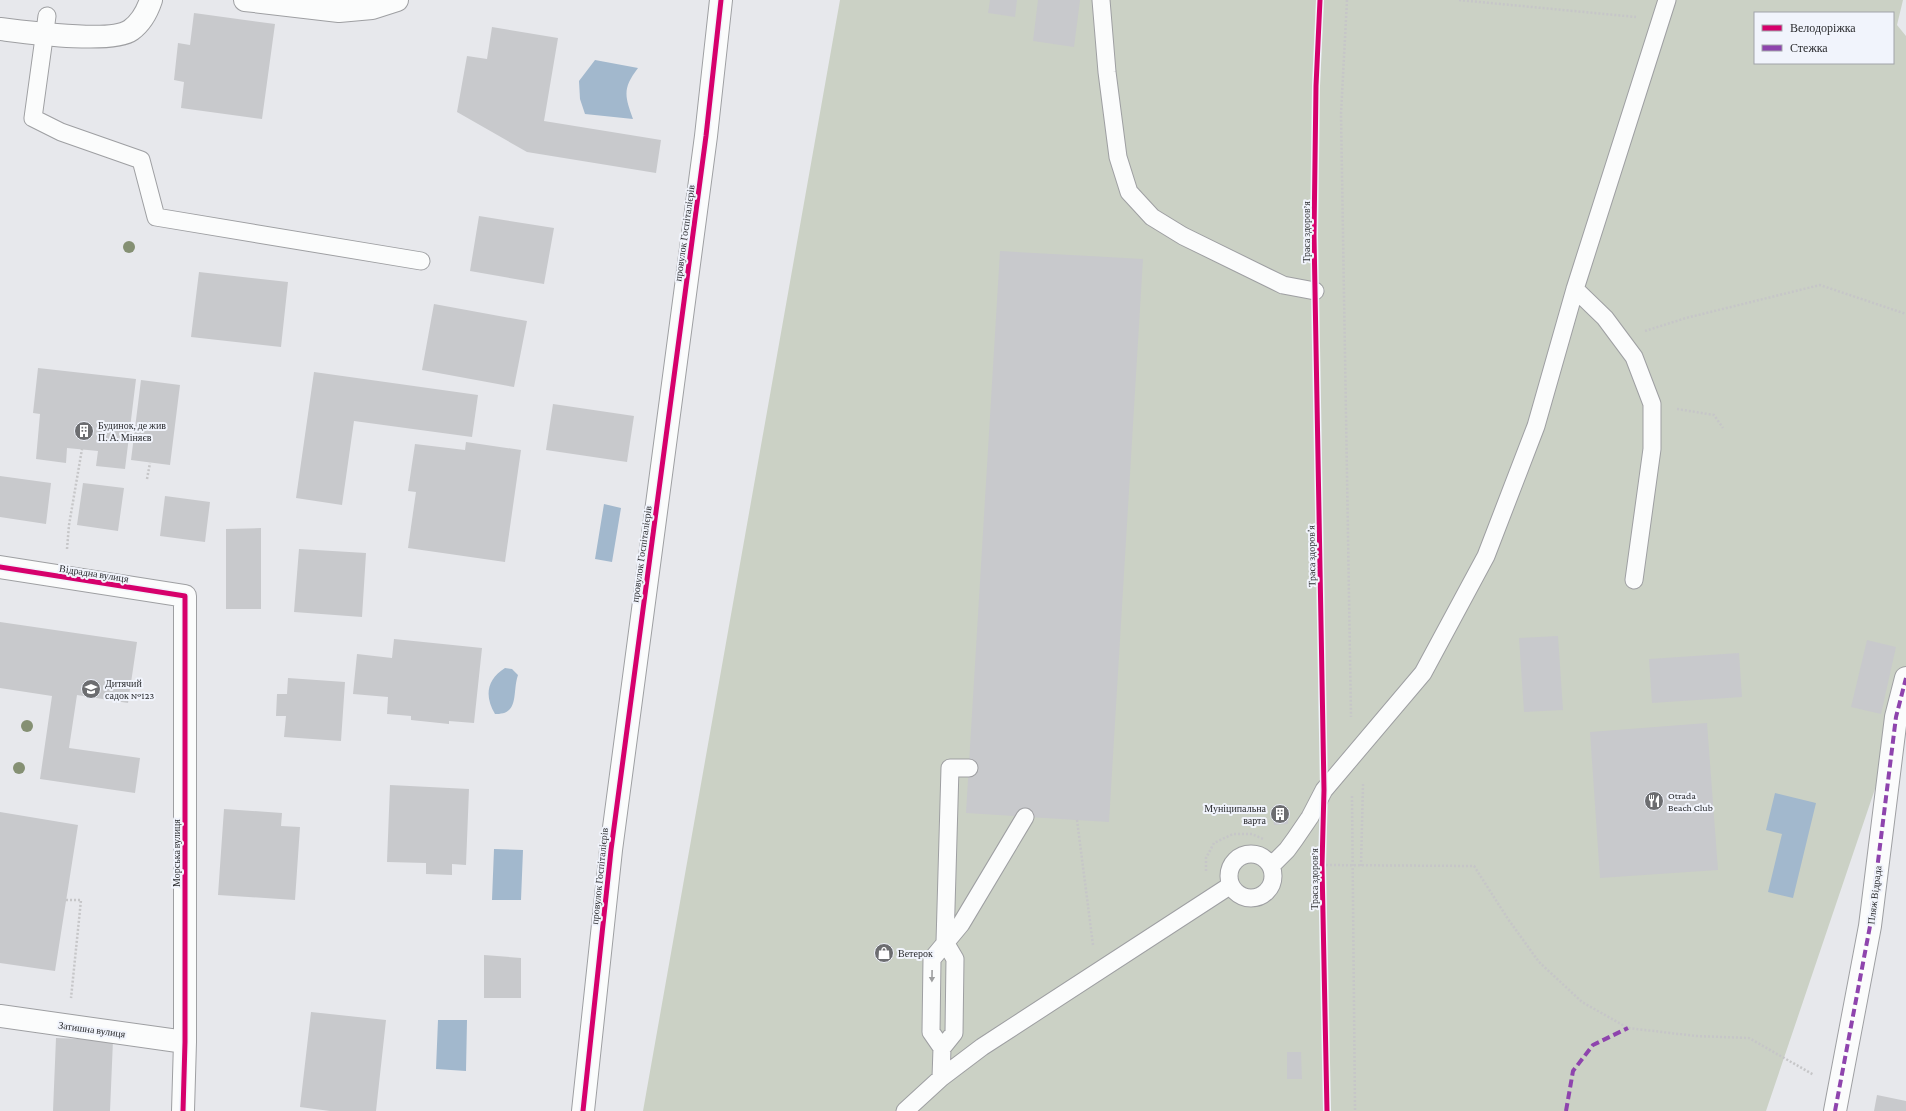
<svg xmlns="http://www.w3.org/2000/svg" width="1906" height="1111" font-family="'Crimson Pro',serif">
  <rect width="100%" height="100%" fill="#e7e8ec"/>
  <path fill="#cbd1c5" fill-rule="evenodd" d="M840,0h1063l-6,25 9,11v634l-28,110 -112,331h-1123zM1755,13h138v50h-138z"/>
  <path fill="#a2b8cd" d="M595,60l43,8c-16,21 -13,28 -5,51l-48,-5 -5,-15 -1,-18z
    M604,504l17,4 -9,54 -17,-3z
    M505,668l7,1 6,6c-6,17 2,40 -23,39 -11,-18 -8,-35 10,-46z
    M1775,793l41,10 -23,95 -25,-6 14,-58 -16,-4z
    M494,849l29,1 -2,50h-29z
    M438,1020h29l-1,51 -30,-2z"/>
  <path fill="#c8c9cc" d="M990,0h27l-2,17 -27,-4z
    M1038,0h42l-6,47 -41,-6z
    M194,13l81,11 -13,95 -81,-11 3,-26 -10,-2 4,-37 12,2z
    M492,27l66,11 -14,83 117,19 -5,33 -129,-21 -70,-40 10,-56 20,3z
    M479,216l75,12 -10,56 -74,-13z
    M1000,251l143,8 -34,563 -143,-9z
    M199,272l89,10 -7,65 -90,-10z
    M434,304l93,17 -13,66 -92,-17z
    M38,368l98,11 -11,90 -29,-3 2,-15 -31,-3 -1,15 -30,-4 4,-45 -7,-1z
    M314,372l164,23 -6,42 -118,-16 -12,84 -46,-7z
    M141,380l39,5 -10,80 -39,-5z
    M553,404l81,12 -7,46 -81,-12z
    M466,442l55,8 -16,112 -97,-14 8,-56 -8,-1 7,-47 50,6z
    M0,476l51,7 -5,41 -46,-7z
    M83,483l41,5 -6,43 -41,-6z
    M165,496l45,6 -5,40 -45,-6z
    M261,528v81h-35v-80z
    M299,549l67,4 -4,64 -68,-5z
    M0,622l137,20 -9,61 -51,-8 -8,53 71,10 -5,35 -95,-14 12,-83 -52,-8z
    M1558,636l5,74 -39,2 -5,-74z
    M394,639l88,9 -8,75 -25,-2v3l-38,-4v-4l-24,-2 1,-17 -35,-3 4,-40 35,4z
    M1867,640l29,7 -15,67 -30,-7z
    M1739,653l3,44 -90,6 -3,-44z
    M288,678l57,4 -4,59 -57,-4 2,-21h-10l1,-22h10z
    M1707,723l11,147 -118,8 -10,-146z
    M390,785l79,4 -3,76 -14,-1v11l-26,-1v-11l-39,-1z
    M224,809l58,4 -1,13 19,1 -5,73 -77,-5z
    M1273,810h14l1,14 -14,1z
    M0,812l78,13 -23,146 -55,-8z
    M484,955l37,3v40h-37z
    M311,1012l75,8 -10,91h-46l-30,-4z
    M56,1038l57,2 -3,71h-57z
    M1287,1052h14l1,27h-15z
    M1877,1095l29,6v10h-32z"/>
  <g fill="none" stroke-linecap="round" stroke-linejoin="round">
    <g stroke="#9e9fa2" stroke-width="19">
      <path id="lane" d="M1101,0l6,72 11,85 11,35 23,25 31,19 100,49 32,6
        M47,16l-14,102 28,14 80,28 15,57 265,44
        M1575,289l30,29 29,39 18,47v45l-18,131
        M1229 876a22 22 0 1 1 44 0a22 22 0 1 1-44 0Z
        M1271,866l16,-16 8,-11 15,-22 14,-27 99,-117 63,-117 50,-130 39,-137 92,-289
        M942,1048l12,-15 1,-74 -10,-17 5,-174h19
        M941,1078l1,-30 -11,-16 1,-73 29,-35 64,-107
        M905,1111l36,-33 41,-31 249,-162"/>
    </g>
    <g stroke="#9e9fa2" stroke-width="24">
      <path id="street" d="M245,0l94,11 33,-3 25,-8
        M0,29c25,3 112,15 131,1 11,-8 16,-18 20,-30
        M0,567l185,29v446l-2,69
        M0,1016l185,26
        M583,1111l28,-261 95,-714 15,-136
        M1835,1111l35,-185 26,-209 10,-39"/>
    </g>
    <path stroke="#c6c6c8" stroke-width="2.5" stroke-dasharray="2 2" stroke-linecap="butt" d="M1347,0l-6,114 10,603
      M1459,0l177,17
      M1645,331l41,-13 134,-33 86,29
      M1677,409l37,6 9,13
      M147,479l3,-16
      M67,549l2,-24 13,-76
      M1352,796l3,315
      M1077,820l16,125
      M1322,865l152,1 34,53 31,43 43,40 46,26 68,8 53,2 65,37
      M1361,866l2,-82
      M1206,871v-13l8,-15 19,-9h19l11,5
      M66,900h15l-10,98"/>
    <use href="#lane" stroke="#fbfcfc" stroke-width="17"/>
    <use href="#street" stroke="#fbfcfc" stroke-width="22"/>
    <path stroke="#8e44ad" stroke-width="4" stroke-dasharray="8 4" stroke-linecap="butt" d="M1566,1111l7,-40 20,-26 35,-17
      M1835,1111l35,-185 26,-209 10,-39"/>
    <g stroke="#f1f4fc" stroke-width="8">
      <path id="cycleway" d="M1320,0l-4,86 -2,149 10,555 -2,75 5,246
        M0,567l185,29v446l-2,69
        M583,1111l28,-261 95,-714 15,-136"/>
    </g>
    <use href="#cycleway" stroke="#d6006c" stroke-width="5"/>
  </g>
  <g fill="#859073">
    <circle cx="129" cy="247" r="6"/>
    <circle cx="27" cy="726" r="6"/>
    <circle cx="19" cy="768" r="6"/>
  </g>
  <defs><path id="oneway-solid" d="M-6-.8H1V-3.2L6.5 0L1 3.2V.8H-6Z"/></defs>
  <use fill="#9d9e9f" href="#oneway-solid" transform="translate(932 976) rotate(91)"/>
  <defs>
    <g id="building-disc" transform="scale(1)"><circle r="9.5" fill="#6c6d70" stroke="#f1f4fc"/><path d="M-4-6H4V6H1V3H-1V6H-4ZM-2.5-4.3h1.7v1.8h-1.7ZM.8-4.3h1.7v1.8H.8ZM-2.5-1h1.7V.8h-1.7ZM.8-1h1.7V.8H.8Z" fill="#fff"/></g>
    <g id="school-disc" transform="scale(1)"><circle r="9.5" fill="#6c6d70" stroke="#f1f4fc"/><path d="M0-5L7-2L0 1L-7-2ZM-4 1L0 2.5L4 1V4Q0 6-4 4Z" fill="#fff"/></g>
    <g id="restaurant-disc" transform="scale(1)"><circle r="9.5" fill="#6c6d70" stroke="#f1f4fc"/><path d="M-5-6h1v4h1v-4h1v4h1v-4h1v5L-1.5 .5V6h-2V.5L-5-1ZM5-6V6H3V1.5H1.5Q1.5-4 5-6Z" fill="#fff"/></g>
    <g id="shop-disc" transform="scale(1)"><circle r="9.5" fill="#6c6d70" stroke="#f1f4fc"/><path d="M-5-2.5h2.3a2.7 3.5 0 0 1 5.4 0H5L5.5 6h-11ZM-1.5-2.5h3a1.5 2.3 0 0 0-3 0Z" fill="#fff"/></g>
  </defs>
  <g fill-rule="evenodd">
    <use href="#building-disc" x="84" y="431"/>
    <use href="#school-disc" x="91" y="689"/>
    <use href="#restaurant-disc" x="1654" y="801"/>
    <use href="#building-disc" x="1280" y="814"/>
    <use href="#shop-disc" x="884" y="953"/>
  </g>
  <g text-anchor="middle" stroke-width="4" stroke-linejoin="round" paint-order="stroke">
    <g font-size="10" fill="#2a2b2e" stroke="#f1f4fc">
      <text transform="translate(1306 232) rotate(-90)" y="4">Траса здоров’я</text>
      <text transform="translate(684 233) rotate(-82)" y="4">провулок Госпіталієрів</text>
      <text transform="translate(641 554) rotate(-82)" y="4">провулок Госпіталієрів</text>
      <text transform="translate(1311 556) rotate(-91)" y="4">Траса здоров’я</text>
      <text transform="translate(94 573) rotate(9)" y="4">Відрадна вулиця</text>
      <text transform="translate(176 853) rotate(-90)" y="4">Морська вулиця</text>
      <text transform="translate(599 876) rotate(-84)" y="4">провулок Госпіталієрів</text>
      <text transform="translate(1314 879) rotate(-90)" y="4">Траса здоров’я</text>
      <text transform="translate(1874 895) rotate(-83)" y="4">Пляж Відрада</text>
      <text transform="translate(92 1029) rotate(8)" y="4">Затишна вулиця</text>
    </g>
    <g font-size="10" fill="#2a2b2e" stroke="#f1f4fc" text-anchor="start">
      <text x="98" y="429">Будинок, де жив<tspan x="98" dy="12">П. А. Міняєв</tspan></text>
      <text x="105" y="687">Дитячий<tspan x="105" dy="12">садок №123</tspan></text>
      <text x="1668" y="799">Otrada<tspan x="1668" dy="12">Beach Club</tspan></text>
      <text x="1266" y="812" text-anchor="end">Муніципальна<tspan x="1266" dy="12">варта</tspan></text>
      <text x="898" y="957">Ветерок</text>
    </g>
  </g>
  <rect x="1754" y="12" width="140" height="52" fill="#f1f4fc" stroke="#a1a4aa"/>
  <rect x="1762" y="25" width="20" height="6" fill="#d6006c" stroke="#a1a4aa"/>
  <text x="1790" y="32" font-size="12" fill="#2a2b2e">Велодоріжка</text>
  <rect x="1762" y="45" width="20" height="6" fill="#8e44ad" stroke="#a1a4aa"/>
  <text x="1790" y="52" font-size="12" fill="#2a2b2e">Стежка</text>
</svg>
